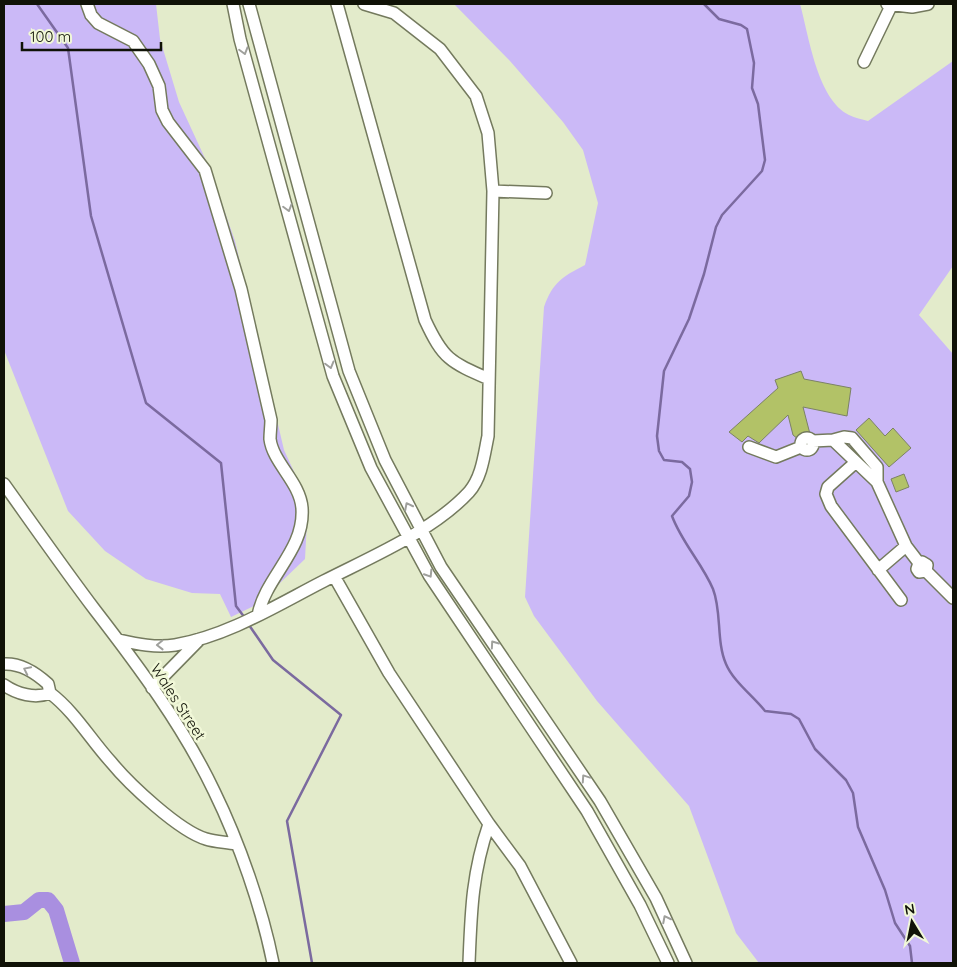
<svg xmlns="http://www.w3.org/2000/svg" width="957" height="967" font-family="Quicksand,sans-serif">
  <rect width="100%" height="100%" fill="#e3ebcb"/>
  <path fill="#cbb9f7" d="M4,4h152l4,35 19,63 30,65 26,74 49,209 24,52 -3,57 -47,45 -27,13 -11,-23 -28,-1 -46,-14 -41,-28 -37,-40 -64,-161z
    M454,4h346c9,32 17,95 49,111 6,3 13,4 19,6l85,-60v205l-34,49 34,39v609h-194l-23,-30 -47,-127 -92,-105 -63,-85 -9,-19 19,-290c9,-25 18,-30 41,-42l13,-62 -15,-53 -20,-28 -53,-61z"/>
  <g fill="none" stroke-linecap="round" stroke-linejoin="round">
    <path stroke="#7b6a9f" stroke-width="2.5" d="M37,4l31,44 23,168 55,187 75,60 15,143 9,12
      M704,4l15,15 22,6 6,4 7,34 -2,25 6,16 7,56 -3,11 -40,44 -6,12 -12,47 -15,45 -25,52 -7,65 2,15 5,9 18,2 8,7 2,13 -3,14 -17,20c10,27 30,47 41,73 9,23 3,52 13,75 7,17 27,32 39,47l26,3 8,5 16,30 31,31 7,13 5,34 27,63 10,33 15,23 2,17
      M249,625l24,35 68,55 -54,106 25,142"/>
    <path stroke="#a98fe0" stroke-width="16" d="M4,914l20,-2 15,-12h9l8,10 16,53"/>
  </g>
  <path fill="#b2c267" stroke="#7c8265" d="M801,371l3,8 47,9 -4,28 -44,-9 7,27 -12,5 -5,-4 -5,-20 -29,28 -11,-7 -6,6 -13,-10 49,-44 -3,-8z
    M869,418l16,18 8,-8 18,20 -22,19 -33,-37z
    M904,474l5,13 -13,5 -5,-13z"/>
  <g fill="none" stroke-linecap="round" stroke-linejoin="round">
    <g stroke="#747a5e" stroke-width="14">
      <path id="minor" d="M87,4l4,11 7,8 35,18 16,23 10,22 3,24 6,12 37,48 36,119 30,131c0,6 -1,13 -1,19 3,24 30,43 32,69 3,42 -36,68 -44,107
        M233,4l7,35 93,337 38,92 58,107 158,236 53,94 28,58
        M249,4l100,367 36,89 56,107 159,234 56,97 30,65
        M337,4l88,316c18,39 25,42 64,59
        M887,4l25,3 16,-3
        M864,62l27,-56
        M493,191l53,2
        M801 444a6 6 0 1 1 12 0a6 6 0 1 1-12 0Z
        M833,440l11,-3 8,1 25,29v15
        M813,441l20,-1 44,42 29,64 13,17
        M749,447l27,10 25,-10
        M856,462l-28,25 -2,7 5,12 70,94
        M4,484c30,42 60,85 91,126 44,57 88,116 119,181 25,51 48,117 59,172
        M878,570l28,-24
        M926,571l1,-6 -5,-3 -3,1 -2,6 2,3 7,-1 27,27
        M334,576l55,97 100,151 31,42 51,97
        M119,640c18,4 37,8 56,5 53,-9 102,-40 149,-64 47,-24 109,-50 145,-89 13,-15 15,-37 19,-56l5,-245 -5,-58 -12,-37 -36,-47 -46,-36 -30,-9
        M4,664c17,-1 32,9 44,20l2,9c-15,6 -33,1 -46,-8
        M152,688l48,-49
        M50,693c25,19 40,46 61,69 18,22 68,69 95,77 9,3 20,3 30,5
        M469,963c2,-51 3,-90 20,-139"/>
    </g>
    <use href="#minor" stroke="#fff" stroke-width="11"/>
  </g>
  <defs><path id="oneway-chevron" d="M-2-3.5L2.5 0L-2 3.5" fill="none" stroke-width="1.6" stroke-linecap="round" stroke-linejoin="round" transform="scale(1.25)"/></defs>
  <g stroke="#9fa09c">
    <use href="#oneway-chevron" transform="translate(244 51) rotate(74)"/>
    <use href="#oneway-chevron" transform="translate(288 208) rotate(74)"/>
    <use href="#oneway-chevron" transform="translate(330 365) rotate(75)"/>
    <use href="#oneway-chevron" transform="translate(408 506) rotate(-117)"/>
    <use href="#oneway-chevron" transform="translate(429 574) rotate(58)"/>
    <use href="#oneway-chevron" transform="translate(494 644) rotate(-125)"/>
    <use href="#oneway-chevron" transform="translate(160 645) rotate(179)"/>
    <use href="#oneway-chevron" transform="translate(27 670) rotate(-154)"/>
    <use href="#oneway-chevron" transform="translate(585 778) rotate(-124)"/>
    <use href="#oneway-chevron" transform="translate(666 919) rotate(-117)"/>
  </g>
  <g text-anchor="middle" stroke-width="5" stroke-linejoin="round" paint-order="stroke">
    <g font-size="15" fill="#101207" stroke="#f1f8d8">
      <text transform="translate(178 702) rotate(57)" y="5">Wales Street</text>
    </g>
  </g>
  <rect width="957" height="967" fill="none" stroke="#101207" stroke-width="10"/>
  <g transform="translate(912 922) rotate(350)" stroke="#f1f8d8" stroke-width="4" paint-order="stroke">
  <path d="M0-4L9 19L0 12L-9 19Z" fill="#101207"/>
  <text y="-8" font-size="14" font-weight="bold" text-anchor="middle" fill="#101207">N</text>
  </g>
  <path d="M22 42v8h139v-8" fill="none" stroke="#101207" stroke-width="2.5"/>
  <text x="30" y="42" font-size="15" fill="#101207" stroke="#f1f8d8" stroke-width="4" paint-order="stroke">100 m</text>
</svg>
